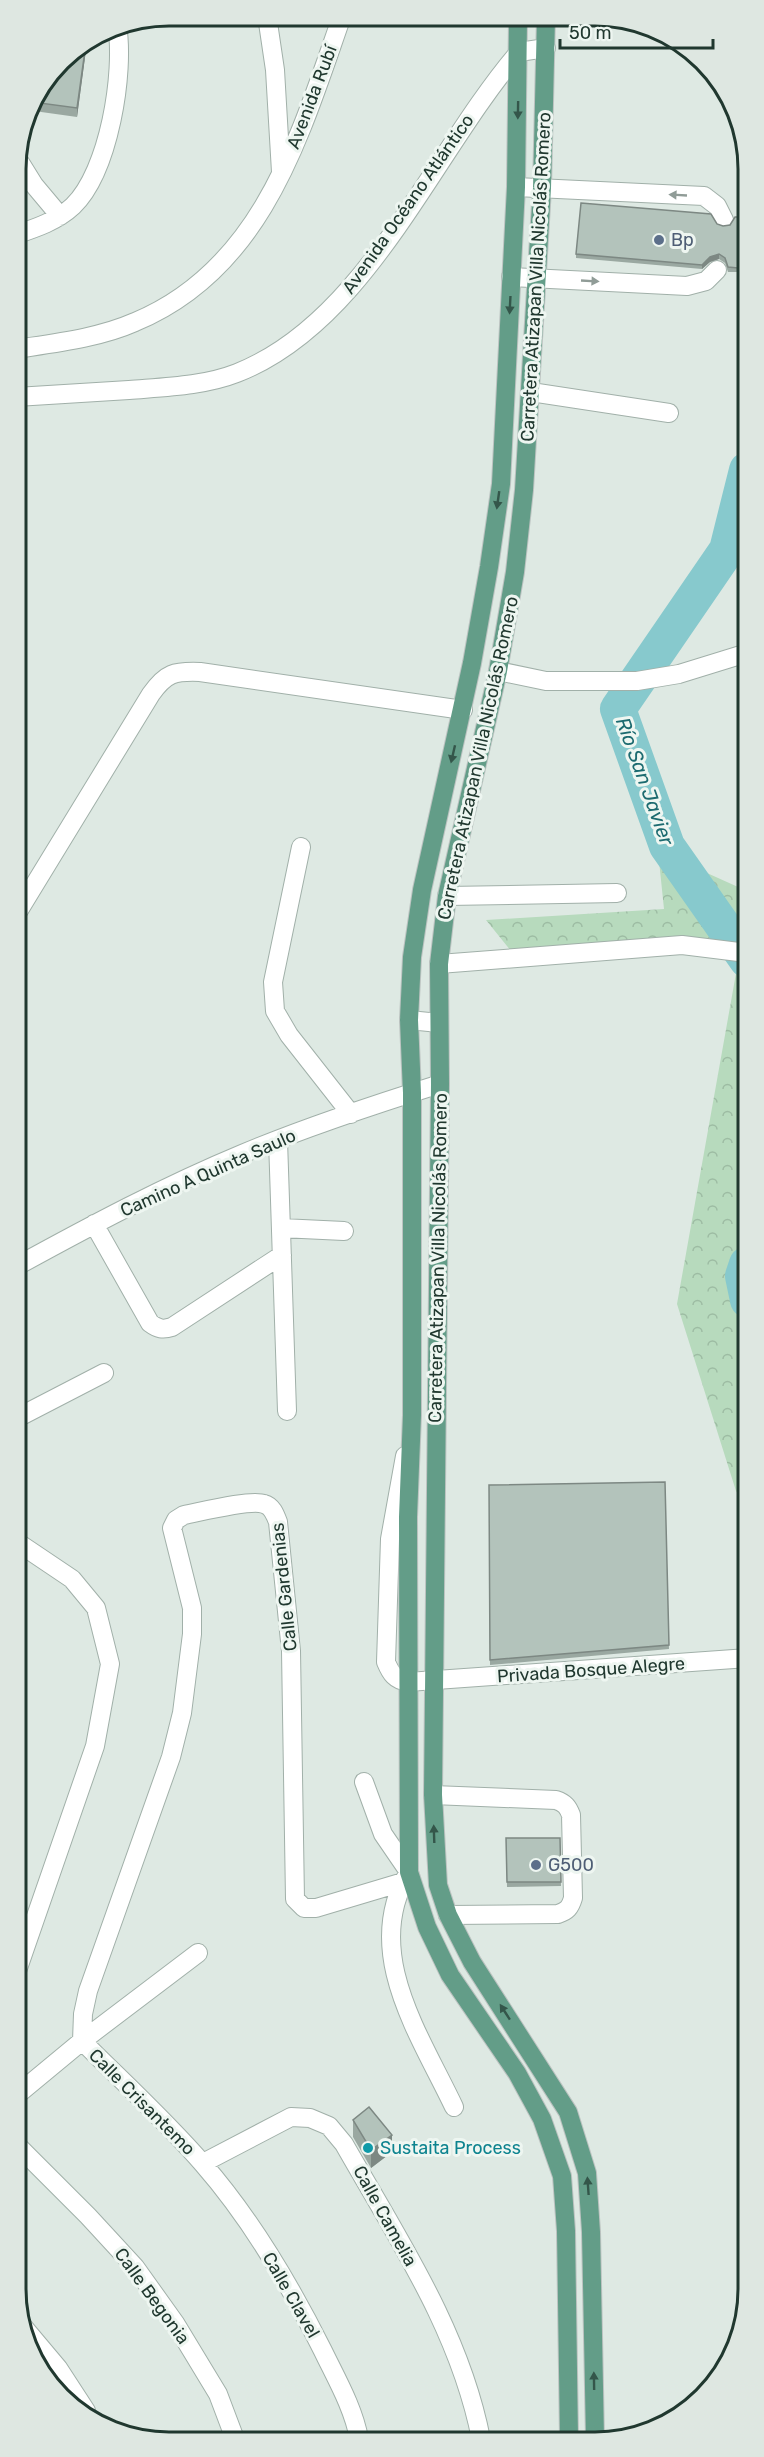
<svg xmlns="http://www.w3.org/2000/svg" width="764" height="2457" font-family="Rubik,sans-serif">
  <defs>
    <pattern id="forest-crowns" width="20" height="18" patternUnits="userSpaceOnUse" patternTransform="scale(1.5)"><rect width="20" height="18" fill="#b7dabd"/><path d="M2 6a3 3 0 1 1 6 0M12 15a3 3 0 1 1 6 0" fill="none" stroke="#9dbca3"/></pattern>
  </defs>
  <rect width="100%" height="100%" fill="#dee9e3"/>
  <path fill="url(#forest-crowns)" d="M658,851l89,40 1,618 -12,-18 -59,-187 63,-353 -220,11 -34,-42 178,-11z"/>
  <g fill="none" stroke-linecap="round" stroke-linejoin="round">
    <path stroke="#87c9cd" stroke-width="36" d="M747,470l-20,80 -109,159 49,137 80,114
      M747,1264l-4,12 5,24"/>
    <g stroke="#a1b0a9" stroke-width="20">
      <path id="minor" d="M267,16l8,54 6,102
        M16,156l18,29 26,31
        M516,187l188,9 13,10 7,14
        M15,235c21,-7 42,-14 58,-29 36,-35 52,-133 44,-181
        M511,277l176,9 19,-5 11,-11
        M16,349c39,-6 83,-11 119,-27 128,-53 165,-187 207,-306
        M531,392l138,21
        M16,397c38,-2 75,-5 113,-7 36,-3 75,-4 108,-17 130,-51 195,-220 282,-321l27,-4
        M498,671l48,10h91l42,-7 68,-21
        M301,847l-28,135 2,29 14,24 62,79
        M447,896l170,-3
        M16,915l135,-221c15,-21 23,-23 49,-22l263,38
        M439,964l243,-19 65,8
        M409,1020l30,3
        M278,1140l9,271
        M94,1224l56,99c8,6 13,7 22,4l110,-72
        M281,1228l63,3
        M17,1266c73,-40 148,-80 225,-112 64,-27 131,-49 198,-70
        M17,1418l87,-45
        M405,1456l-15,83 -4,123c5,12 9,18 22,20l340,-24
        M17,1542l55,37 24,29 14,56 -15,82 -78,225
        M364,1782l19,52 26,38c-48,79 11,163 45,235
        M433,1795l123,5c9,3 12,7 15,15l2,83c-3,10 -6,13 -15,16l-110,1
        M82,2041l1,-27 5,-23 83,-234 11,-44 10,-79v-26l-20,-80 4,-8 8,-5c16,-3 67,-16 80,-11 8,2 11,10 14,18l13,129 4,248 9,9h12l87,-26
        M82,2041c40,40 84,80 121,123 49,56 87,121 120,187 13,27 31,58 36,88
        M18,2094l64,-53 116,-88
        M18,2146l70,70 47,51 40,56 43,71 17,45
        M203,2163l88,-46 19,1 19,8 15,18c54,95 116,187 137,295
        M21,2324l37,44 28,43"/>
    </g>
    <g stroke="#bcc3c1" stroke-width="20">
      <path id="major" d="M518,17l-2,170 -15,297 -12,83 -17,96 -50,227 -10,67 -3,63 3,73v322l-4,102 1,355 18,55 23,48 67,98 25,46 20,57 4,55 3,208
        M546,17l-4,171 -18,302 -9,82 -17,99 -51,225 -8,68 1,120 -7,711 5,90 10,30 24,47 96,150 19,61 4,59 4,207"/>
    </g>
    <use href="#minor" stroke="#fff" stroke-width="18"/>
    <use href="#major" stroke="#639d88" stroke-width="18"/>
  </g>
  <path fill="#9aa8a1" d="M86,50l-9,67 -50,-7 33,-50z
    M742,222l-4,50h-10l-3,-9 -6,-4 -9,3 -8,7 -126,-11v-4l141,-30 6,2z
    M665,1482l4,167 -179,16 -1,-180z
    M506,1838h54l1,48 -54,1z
    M353,2120l39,32 -21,16 -18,-31z"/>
  <path fill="#7d8883" d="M86,43v7l-9,67v-9z
    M719,254v5l-9,3 -8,7v-4l8,-8z
    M392,2135v17l-21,16v-18z"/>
  <path fill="#b3c3bb" stroke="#7d8883" stroke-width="1.5" d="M86,43l-9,65 -45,-6 28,-42z
    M581,203l130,11 6,10 6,2 7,-1 5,-8h7l-4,51 -10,-1 -3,-9 -6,-4 -9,3 -8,8 -126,-11z
    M665,1482l4,163 -179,15 -1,-175z
    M506,1838h54l1,44h-54z
    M369,2107l23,28 -21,15 -18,-30z"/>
  <defs><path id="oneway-solid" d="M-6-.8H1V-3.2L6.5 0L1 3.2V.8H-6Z" transform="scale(1.5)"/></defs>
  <g fill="#34564a">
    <use href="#oneway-solid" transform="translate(518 110) rotate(91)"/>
    <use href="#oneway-solid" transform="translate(510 305) rotate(93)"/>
    <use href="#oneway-solid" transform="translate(498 500) rotate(98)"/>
    <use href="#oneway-solid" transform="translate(453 754) rotate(103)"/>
    <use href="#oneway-solid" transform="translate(434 1834) rotate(-92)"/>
    <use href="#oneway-solid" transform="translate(505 2012) rotate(-123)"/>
    <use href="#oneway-solid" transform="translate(588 2186) rotate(-94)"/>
    <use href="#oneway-solid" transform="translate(594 2381) rotate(-91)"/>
  </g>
  <g fill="#909c97">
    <use href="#oneway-solid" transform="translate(678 195) rotate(-177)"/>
    <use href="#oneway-solid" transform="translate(590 281) rotate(3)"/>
  </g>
  <g fill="#5c6f8a" stroke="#eef6f1" stroke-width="2">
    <circle cx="659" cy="240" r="6"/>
    <circle cx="536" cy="1865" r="6"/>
  </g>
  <circle fill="#0f9aa8" stroke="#eef6f1" stroke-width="2" cx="368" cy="2148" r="6"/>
  <g text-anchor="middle" stroke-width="6" stroke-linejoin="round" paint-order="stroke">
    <g font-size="18" fill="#20382f" stroke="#eef6f1">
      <text transform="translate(312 97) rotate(-69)" y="6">Avenida Rubí</text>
      <text transform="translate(408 204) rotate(-55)" y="6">Avenida Océano Atlántico</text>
      <text transform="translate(536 277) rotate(-87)" y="6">Carretera Atizapan Villa Nicolás Romero</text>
      <text transform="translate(478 758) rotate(-78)" y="6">Carretera Atizapan Villa Nicolás Romero</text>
      <text transform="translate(208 1173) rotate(-24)" y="6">Camino A Quinta Saulo</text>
      <text transform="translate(438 1258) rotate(-89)" y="6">Carretera Atizapan Villa Nicolás Romero</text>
      <text transform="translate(284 1587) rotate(-96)" y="6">Calle Gardenias</text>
      <text transform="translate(591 1670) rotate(-4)" y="6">Privada Bosque Alegre</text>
      <text transform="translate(142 2102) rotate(45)" y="6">Calle Crisantemo</text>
      <text transform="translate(385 2216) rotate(61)" y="6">Calle Camelia</text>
      <text transform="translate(291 2295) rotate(60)" y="6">Calle Clavel</text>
      <text transform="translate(152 2296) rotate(54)" y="6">Calle Begonia</text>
    </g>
    <g font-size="18" fill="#4e5e75" stroke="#eef6f1" text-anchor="start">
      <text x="671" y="246">Bp</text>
      <text x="548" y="1871">G500</text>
    </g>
    <g font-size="18" fill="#0d838f" stroke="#eef6f1" text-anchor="start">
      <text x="380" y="2154">Sustaita Process</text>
    </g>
    <g font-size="20" font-style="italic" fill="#1d6b70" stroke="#eef6f1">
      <text transform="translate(645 781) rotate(70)" y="7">Río San Javier</text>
    </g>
  </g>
  <path d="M0 0H764V2457H0ZM169 26H595A143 143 0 0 1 738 169V2289A143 143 0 0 1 595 2432H169A143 143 0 0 1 26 2289V169A143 143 0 0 1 169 26Z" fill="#dee7e1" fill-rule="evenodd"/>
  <path fill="none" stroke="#20382f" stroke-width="3" d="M169 26H595A143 143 0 0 1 738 169V2289A143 143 0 0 1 595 2432H169A143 143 0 0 1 26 2289V169A143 143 0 0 1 169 26Z"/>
  <path d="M560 39v9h153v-9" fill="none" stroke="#20382f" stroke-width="3"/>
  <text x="569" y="39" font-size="18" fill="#20382f" stroke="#eef6f1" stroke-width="4.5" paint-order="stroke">50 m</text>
</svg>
